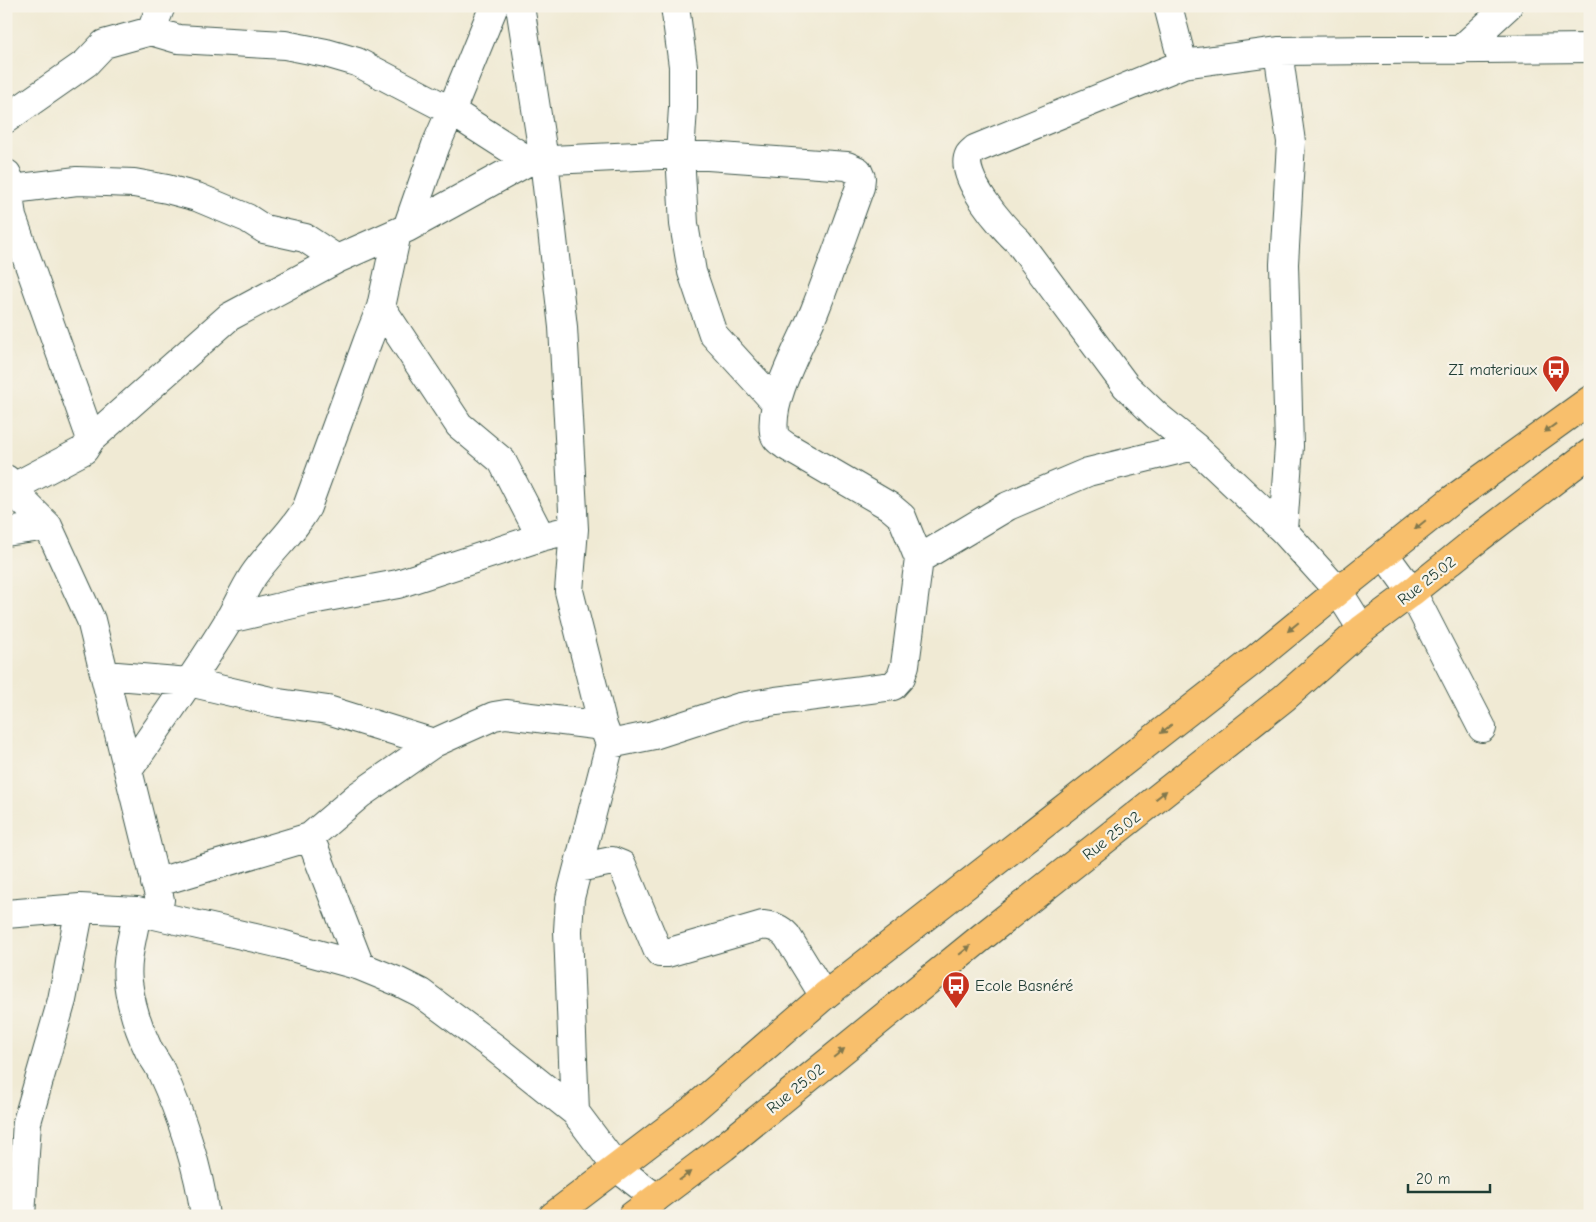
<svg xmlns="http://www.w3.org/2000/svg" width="1596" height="1222" font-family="'Comic Neue',sans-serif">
  <rect width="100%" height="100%" fill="#f7f3e8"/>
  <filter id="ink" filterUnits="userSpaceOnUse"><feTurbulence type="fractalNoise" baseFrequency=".02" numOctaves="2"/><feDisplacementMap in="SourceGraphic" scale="10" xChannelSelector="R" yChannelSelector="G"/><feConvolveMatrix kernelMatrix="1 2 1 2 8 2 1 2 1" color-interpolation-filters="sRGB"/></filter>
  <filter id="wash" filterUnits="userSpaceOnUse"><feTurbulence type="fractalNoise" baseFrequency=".0096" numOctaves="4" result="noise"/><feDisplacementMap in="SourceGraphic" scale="20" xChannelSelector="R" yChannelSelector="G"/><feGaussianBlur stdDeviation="1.12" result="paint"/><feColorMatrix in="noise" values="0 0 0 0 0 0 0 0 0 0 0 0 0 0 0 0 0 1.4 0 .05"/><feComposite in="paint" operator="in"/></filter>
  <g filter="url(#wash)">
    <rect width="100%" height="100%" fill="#f0ead4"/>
  </g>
  <g filter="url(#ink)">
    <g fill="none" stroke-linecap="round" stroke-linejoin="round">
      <g stroke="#3e574c" stroke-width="30">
        <path id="minor" d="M520,6l24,154 19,167 11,202 -5,62 34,135 7,18 -40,154 -2,33 7,181
          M675,6l8,60v42l-3,46 4,70 8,48 21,62 63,69
          M1168,6l15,58
          M151,31l27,8 107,6 41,8 31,9 94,49 78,50
          M1460,50l48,-44
          M1278,51l13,91 -7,122 5,182 -6,84
          M6,119l80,-56 18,-19 47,-13 10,-25
          M7,174l6,15 -3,13 2,15 79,222
          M13,189l64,-8 57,2 33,6 30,8 50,21 17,11 41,9 32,21
          M407,228l29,-83 15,-34 43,-105
          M381,307l78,118 43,36 39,76
          M6,479l12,17 30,30 43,94 69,280
          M12,488l72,-38 7,-11 138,-122 108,-58 70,-31 122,-67 151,-7 167,12 11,5 3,7 -1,9c-15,41 -29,82 -45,123 -13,33 -46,87 -41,122 1,8 7,10 12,14l103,60 13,11 17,42 -14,106 -4,12 -8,9 -117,15 -36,6 -86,28 -44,9
          M6,532l42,-6
          M1384,554l28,38 70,136
          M919,559l89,-53 80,-34 106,-26
          M229,619l77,-18 92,-17 143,-47 33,-8
          M1362,629l-24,-38 -55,-61 -89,-84 -38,-31 -30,-29 -108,-145c-15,-13 -60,-65 -49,-86 1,-2 5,-5 6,-6l208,-85 95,-13 312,-3
          M105,675l84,7 90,21 49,7 106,33
          M129,769c34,-49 69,-98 100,-149 8,-14 15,-30 24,-44 16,-24 40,-43 54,-69l61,-167 13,-33 16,-74
          M310,837l50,129
          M578,868l34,-7 10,4 35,84 3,4h7l96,-28c10,1 17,3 24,11l37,60
          M155,883l155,-46 49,-42 75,-52 60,-27 12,-2 97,12
          M137,911c-3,23 -12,48 -9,71 3,24 11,48 21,69 4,7 9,13 12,20 20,43 38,98 44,145
          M6,914l74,-6 57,3 144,33 79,22 39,16 22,11 74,55 80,64 42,56 39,30
          M21,1216l6,-94 35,-122 18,-92"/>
      </g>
      <g stroke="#3e574c" stroke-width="30">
        <path id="major" d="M553,1216l138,-105 133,-115 430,-336 84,-69 115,-92 137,-99
          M632,1216l92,-69 258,-210 302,-239 78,-69 50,-37 67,-54 111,-85"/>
      </g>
      <use href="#minor" stroke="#fff" stroke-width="28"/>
      <use href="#major" stroke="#f8bf6c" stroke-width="28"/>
    </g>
    <defs><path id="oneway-solid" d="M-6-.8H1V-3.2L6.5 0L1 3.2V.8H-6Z" transform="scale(1.25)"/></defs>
    <g fill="#81784d">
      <use href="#oneway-solid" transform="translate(1550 428) rotate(144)"/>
      <use href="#oneway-solid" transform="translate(1420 525) rotate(141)"/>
      <use href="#oneway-solid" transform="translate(1293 627) rotate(140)"/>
      <use href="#oneway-solid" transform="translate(1166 729) rotate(142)"/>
      <use href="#oneway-solid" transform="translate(1161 795) rotate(-38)"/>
      <use href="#oneway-solid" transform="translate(965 950) rotate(-39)"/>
      <use href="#oneway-solid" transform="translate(839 1053) rotate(-39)"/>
      <use href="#oneway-solid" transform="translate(685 1176) rotate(-37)"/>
    </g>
  </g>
  <defs>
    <g id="bus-pin" transform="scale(1.4375)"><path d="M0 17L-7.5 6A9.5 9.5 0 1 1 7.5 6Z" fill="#c8321e" stroke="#f7f3e8"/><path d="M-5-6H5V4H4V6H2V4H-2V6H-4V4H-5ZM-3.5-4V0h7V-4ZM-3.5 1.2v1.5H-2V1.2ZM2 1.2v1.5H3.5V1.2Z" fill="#fff"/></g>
  </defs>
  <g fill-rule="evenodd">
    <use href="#bus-pin" x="1556" y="369"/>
    <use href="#bus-pin" x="956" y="985"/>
  </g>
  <g text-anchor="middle" stroke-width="4.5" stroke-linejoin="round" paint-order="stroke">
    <g font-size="16" fill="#1f3d34" stroke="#f7f3e8" text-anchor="end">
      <text x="1537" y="375">ZI materiaux</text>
      <text x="975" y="991" text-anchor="start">Ecole Basnéré</text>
    </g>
    <g font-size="16" fill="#1f3d34" stroke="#f7f3e8">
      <text transform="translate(1426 580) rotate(-38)" y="6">Rue 25.02</text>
      <text transform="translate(1111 835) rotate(-38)" y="6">Rue 25.02</text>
      <text transform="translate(795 1088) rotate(-39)" y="6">Rue 25.02</text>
    </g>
  </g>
  <rect width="1596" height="1222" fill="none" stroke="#f7f3e8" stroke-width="25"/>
  <path d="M1408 1184v8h82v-8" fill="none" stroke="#1f3d34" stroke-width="2.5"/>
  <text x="1416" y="1184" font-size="15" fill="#1f3d34" stroke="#f7f3e8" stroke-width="4" paint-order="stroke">20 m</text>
</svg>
